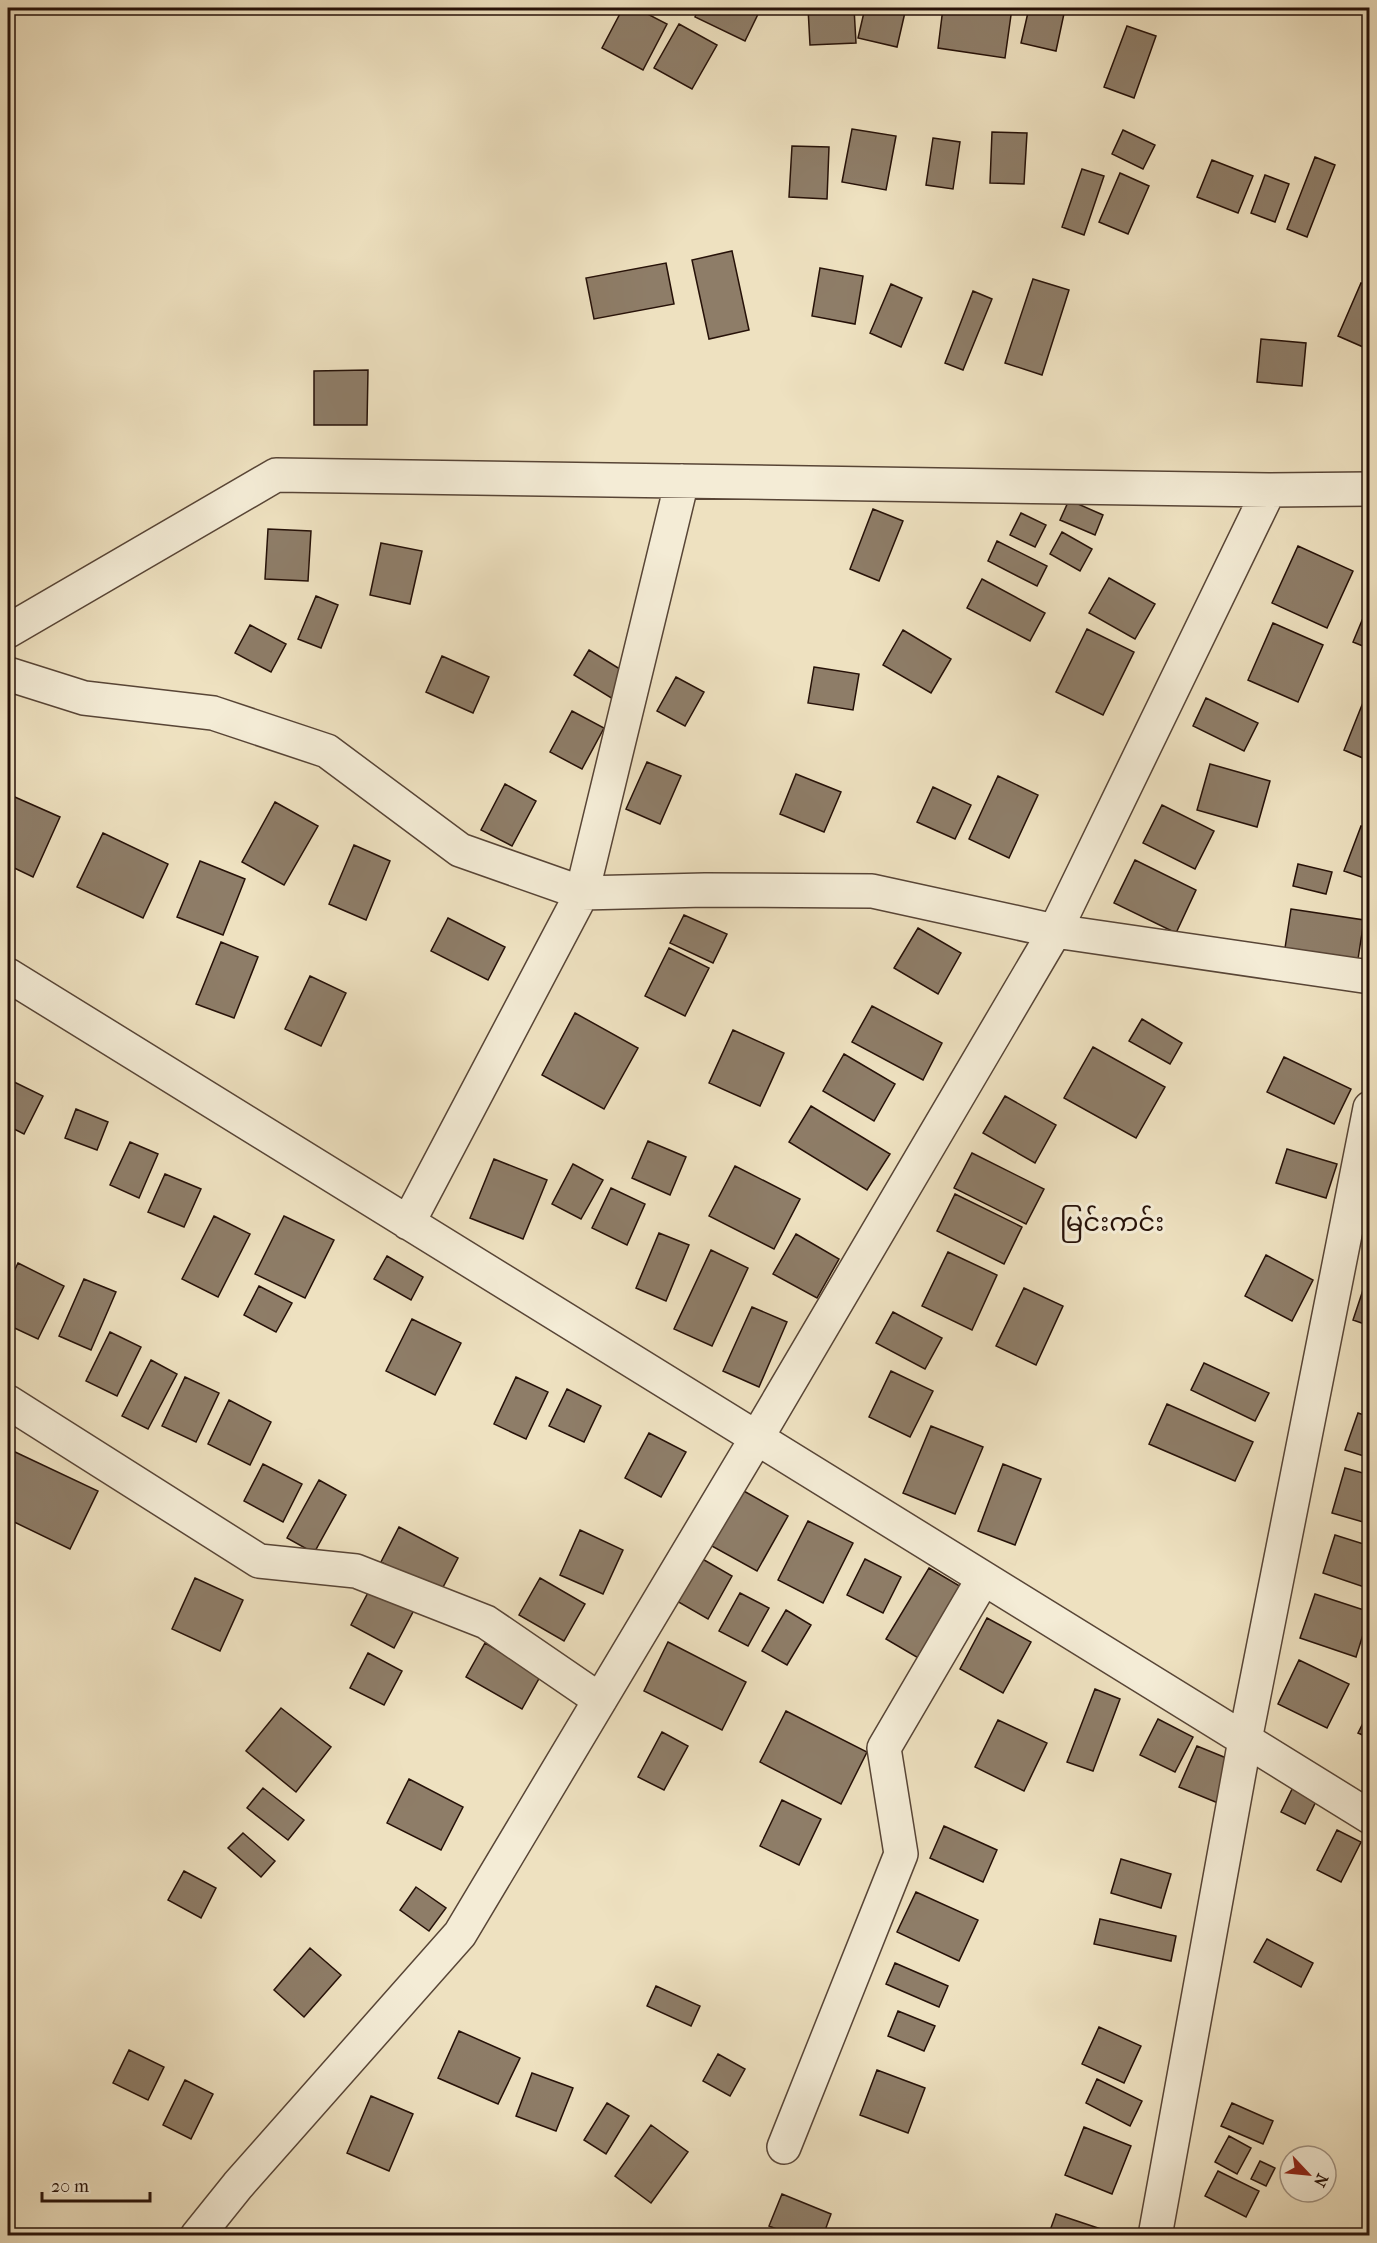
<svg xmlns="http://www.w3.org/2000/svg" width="1377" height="2243" font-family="'IM FELL French Canon','Noto Sans Myanmar',serif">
  <rect width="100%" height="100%" fill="#eee1c0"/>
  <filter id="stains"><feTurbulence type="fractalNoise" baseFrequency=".00333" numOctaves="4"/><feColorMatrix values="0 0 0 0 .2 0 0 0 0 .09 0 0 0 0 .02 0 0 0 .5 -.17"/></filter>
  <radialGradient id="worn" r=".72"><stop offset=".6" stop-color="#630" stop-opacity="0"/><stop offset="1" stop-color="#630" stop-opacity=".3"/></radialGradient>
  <path fill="#8e7d68" stroke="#261108" stroke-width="1.5" d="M623,8h13l31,16 -24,46 -41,-22z
    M699,8h62l-16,33 -50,-24z
    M808,8h46l2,35 -46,2z
    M865,8h41l-9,39 -39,-9z
    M943,8h69l-7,50 -67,-10z
    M1029,8l36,1 -9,42 -35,-8z
    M679,24l38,21 -25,44 -38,-21z
    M1127,26l29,10 -22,62 -30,-11z
    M852,129l44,7 -10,54 -44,-8z
    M1123,130l32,15 -12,24 -31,-15z
    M992,132l35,1 -3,51 -34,-1z
    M933,138l27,4 -7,47 -27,-4z
    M792,146l37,1 -2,52 -38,-2z
    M1315,157l20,8 -28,72 -20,-8z
    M1212,160l41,16 -15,37 -41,-16z
    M1082,169l22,7 -20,59 -22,-8z
    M1120,173l29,13 -21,48 -29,-12z
    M1265,175l24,9 -14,38 -24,-9z
    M732,251l17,79 -40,9 -17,-79z
    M666,263l8,41 -80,15 -8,-41z
    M820,268l43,8 -8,48 -43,-8z
    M1033,279l36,11 -27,85 -37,-12z
    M1361,283l9,3v64l-32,-14z
    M891,284l31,14 -21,49 -31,-14z
    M973,291l19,8 -29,71 -18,-7z
    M1261,339l45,4 -4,43 -45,-4z
    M368,370l-1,55h-53v-54z
    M1069,500l34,15 -8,20 -35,-15z
    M873,509l30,12 -24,60 -29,-12z
    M1021,513l25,12 -11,22 -25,-12z
    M268,529l43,2 -3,50 -43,-2z
    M1062,532l30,17 -12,22 -30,-17z
    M997,541l50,25 -10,20 -49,-25z
    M381,543l41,8 -12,53 -40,-9z
    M1298,546l55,25 -26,57 -55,-25z
    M1109,578l46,26 -20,35 -46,-26z
    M982,579l63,34 -15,28 -63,-33z
    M316,596l22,9 -17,43 -23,-9z
    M1368,606l2,1v42l-17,-7z
    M1273,623l50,22 -25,57 -50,-22z
    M250,625l36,19 -15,28 -36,-19z
    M1087,629l47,23 -31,63 -47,-23z
    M903,630l48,29 -20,34 -48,-28z
    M589,650l39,24 -15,25 -39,-24z
    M442,656l47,21 -16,36 -47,-21z
    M814,667l45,7 -6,36 -45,-7z
    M676,677l28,15 -19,34 -28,-15z
    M1370,685v76l-26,-11z
    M1206,698l52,25 -14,28 -51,-25z
    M572,711l32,17 -22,41 -32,-17z
    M647,762l34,14 -21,48 -34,-15z
    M1210,764l60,17 -13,46 -60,-17z
    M796,774l45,18 -17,40 -44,-18z
    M998,776l40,19 -29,63 -40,-19z
    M505,784l31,17 -24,45 -31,-16z
    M933,787l38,18 -16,34 -38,-17z
    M8,794l52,23 -27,60 -25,-12z
    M275,802l43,24 -34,59 -42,-23z
    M1162,805l52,26 -19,38 -52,-26z
    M1361,826l9,3v51l-26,-9z
    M103,833l65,31 -25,54 -66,-31z
    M354,845l36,16 -24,59 -37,-16z
    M1135,860l61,30 -20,43 -62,-30z
    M200,861l45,18 -22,56 -46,-18z
    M1298,864l34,8 -6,22 -33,-8z
    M1291,909l73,11 -6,39 -73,-11z
    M684,915l43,19 -14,29 -43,-20z
    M448,918l57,29 -17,33 -57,-29z
    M918,928l43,25 -23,41 -44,-26z
    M221,942l37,15 -24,61 -38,-14z
    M669,948l40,20 -24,48 -40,-20z
    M310,976l36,17 -25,53 -36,-17z
    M872,1006l70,37 -19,37 -71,-38z
    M575,1013l63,35 -34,61 -62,-34z
    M1142,1019l40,24 -12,21 -41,-23z
    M733,1030l51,23 -24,53 -51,-23z
    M1093,1047l72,40 -29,51 -72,-40z
    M844,1054l51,30 -21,37 -51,-30z
    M1284,1057l67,32 -17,35 -67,-32z
    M8,1079l35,17 -19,38 -16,-8z
    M1005,1096l51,29 -21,38 -52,-30z
    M811,1106l79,48 -23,36 -78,-48z
    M76,1109l32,13 -11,28 -32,-12z
    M648,1141l38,16 -16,38 -38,-17z
    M130,1142l28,12 -19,44 -29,-13z
    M1287,1149l50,15 -11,34 -50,-15z
    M972,1153l72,36 -18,35 -72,-36z
    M494,1159l53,21 -24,59 -53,-21z
    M573,1164l30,16 -22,39 -29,-15z
    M735,1166l65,33 -26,50 -65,-33z
    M165,1174l36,15 -17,38 -36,-15z
    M611,1188l34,16 -18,41 -35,-17z
    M955,1194l67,33 -18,37 -67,-33z
    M214,1216l36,18 -32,63 -36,-18z
    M284,1216l50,24 -29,58 -50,-24z
    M659,1233l30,12 -23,56 -30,-13z
    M796,1234l43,25 -22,39 -44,-24z
    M711,1250l37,18 -36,78 -38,-17z
    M948,1252l49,23 -25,55 -50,-24z
    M1266,1255l47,25 -21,41 -47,-25z
    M387,1256l36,21 -12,23 -37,-21z
    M18,1263l46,23 -26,53 -30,-14v-41z
    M84,1279l32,13 -25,58 -32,-14z
    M259,1286l33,17 -16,29 -32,-17z
    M1364,1287l6,2v37l-17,-6z
    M1024,1288l39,18 -27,59 -40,-19z
    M752,1307l35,15 -28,65 -36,-16z
    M893,1312l49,26 -17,31 -49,-26z
    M412,1319l49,24 -26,52 -49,-24z
    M110,1332l31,15 -24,49 -31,-15z
    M151,1360l26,14 -29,55 -26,-13z
    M1204,1363l65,30 -14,28 -64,-31z
    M891,1371l42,20 -23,46 -41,-20z
    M185,1377l34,16 -23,49 -34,-16z
    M516,1377l32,15 -22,47 -32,-15z
    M567,1389l34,17 -17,36 -35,-16z
    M229,1400l42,22 -21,43 -42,-21z
    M1167,1404l86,38 -18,39 -86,-37z
    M1358,1413l12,4v41l-25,-8z
    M931,1426l52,21 -28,67 -52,-21z
    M649,1433l37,19 -25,45 -36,-19z
    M13,1451l85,40 -28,58 -62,-30v-56z
    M263,1464l39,20 -19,38 -39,-21z
    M1003,1464l38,15 -26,66 -37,-14z
    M1345,1468l25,7v49l-38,-11z
    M319,1480l27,15 -32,58 -27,-15z
    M742,1490l46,26 -31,55 -47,-26z
    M808,1521l45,22 -30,60 -45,-23z
    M399,1527l59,31 -18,35 -59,-31z
    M580,1530l43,20 -20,44 -43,-19z
    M1335,1535l35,11v43l-47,-16z
    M699,1557l33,19 -24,43 -33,-19z
    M865,1559l36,18 -18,36 -36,-18z
    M929,1568l34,20 -43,71 -34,-20z
    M195,1578l48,22 -23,51 -48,-22z
    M540,1578l45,26 -21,37 -45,-26z
    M371,1587l43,23 -20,38 -43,-23z
    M740,1593l29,15 -21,38 -29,-15z
    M1315,1594l55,18 -14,45 -56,-19z
    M786,1610l25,15 -24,40 -25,-14z
    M987,1618l44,24 -28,51 -43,-24z
    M668,1642l78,40 -24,48 -78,-39z
    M485,1643l56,32 -19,34 -56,-32z
    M368,1653l34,18 -18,34 -34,-17z
    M1299,1660l50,24 -22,44 -49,-24z
    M1095,1689l25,10 -27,72 -26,-9z
    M281,1708l50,39 -35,45 -50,-41z
    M1370,1709v29l-12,-5z
    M786,1711l81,41 -26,52 -81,-42z
    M1158,1719l35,18 -18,35 -35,-17z
    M998,1720l49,23 -23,48 -49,-24z
    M662,1732l26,14 -24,44 -26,-13z
    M1197,1746l39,16 -18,41 -39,-16z
    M409,1779l54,28 -22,43 -54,-27z
    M1296,1781l24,12 -15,31 -24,-12z
    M263,1788l41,32 -16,20 -41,-32z
    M782,1800l39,19 -22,46 -39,-19z
    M944,1826l53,24 -14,32 -53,-24z
    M1337,1830l24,12 -20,40 -24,-12z
    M243,1833l32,28 -14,16 -33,-29z
    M1121,1859l50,15 -10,34 -50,-15z
    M184,1871l32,17 -15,30 -33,-18z
    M416,1887l30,21 -17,23 -29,-21z
    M916,1892l62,28 -19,41 -62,-29z
    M1100,1919l76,17 -5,25 -77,-17z
    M1267,1939l46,24 -12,24 -47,-25z
    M310,1948l31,27 -37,42 -30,-27z
    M895,1963l53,23 -9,21 -53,-23z
    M656,1986l44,20 -9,20 -44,-20z
    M898,2011l37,15 -11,25 -36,-15z
    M1099,2027l42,19 -17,37 -42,-19z
    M459,2031l61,27 -22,46 -60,-26z
    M129,2050l35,17 -16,33 -35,-17z
    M718,2054l27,15 -15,27 -27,-15z
    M877,2070l48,18 -17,45 -48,-18z
    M532,2073l41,15 -17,43 -40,-15z
    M1097,2079l45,22 -12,25 -44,-23z
    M185,2080l28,14 -22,45 -28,-14z
    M371,2096l42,18 -24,57 -42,-18z
    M607,2103l22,13 -23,38 -22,-14z
    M1232,2103l41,18 -10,23 -42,-18z
    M651,2125l37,27 -37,51 -36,-27z
    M1084,2127l47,19 -19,48 -47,-19z
    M1229,2136l22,12 -14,26 -22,-12z
    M1260,2161l15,7 -9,18 -15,-7z
    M1218,2171l41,20 -13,26 -41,-21z
    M782,2194l49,20 -8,22h-29l-25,-10z
    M1056,2214l51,17 -2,5h-57z"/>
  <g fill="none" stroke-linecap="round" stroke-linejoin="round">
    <g stroke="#584536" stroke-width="36">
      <path id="minor" d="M8,631l268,-156 993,15 101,-1
        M8,674l76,24 129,15 114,38 133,99 122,43 123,-3 167,1 183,40 315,46
        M8,975l1362,842
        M408,1223l174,-330 100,-412
        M8,1402l251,159 97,10 130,51 114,78
        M784,2147l117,-293 -17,-106 99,-169
        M197,2236l41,-51 222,-251 296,-495 299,-508 214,-441
        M1155,2236l90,-496 125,-632"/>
    </g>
    <use href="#minor" stroke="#f4ecd6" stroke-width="33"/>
  </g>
  <g text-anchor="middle" stroke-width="6" stroke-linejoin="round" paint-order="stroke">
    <g font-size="26" fill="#261108" stroke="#f4ecd6">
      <text x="1112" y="1231">မြင်းကင်း</text>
    </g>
  </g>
  <rect width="1377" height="2243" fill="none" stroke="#eee1c0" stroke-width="30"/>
  <rect x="9" y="9" width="1359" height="2225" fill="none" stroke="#261108" stroke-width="3"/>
  <rect x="15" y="15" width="1347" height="2213" fill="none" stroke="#261108" stroke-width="1.5"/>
  <g transform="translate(1308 2174) rotate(116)"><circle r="28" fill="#f4ecd6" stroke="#a29484" stroke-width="1.5"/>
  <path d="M0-4.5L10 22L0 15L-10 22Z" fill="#8f2418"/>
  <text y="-9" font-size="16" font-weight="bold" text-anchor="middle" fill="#261108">N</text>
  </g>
  <path d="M42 2192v9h108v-9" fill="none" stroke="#261108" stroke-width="3"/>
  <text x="51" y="2192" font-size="18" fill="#261108" stroke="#f4ecd6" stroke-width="4.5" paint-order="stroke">20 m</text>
  <rect width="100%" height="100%" filter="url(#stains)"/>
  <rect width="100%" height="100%" fill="url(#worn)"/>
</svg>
